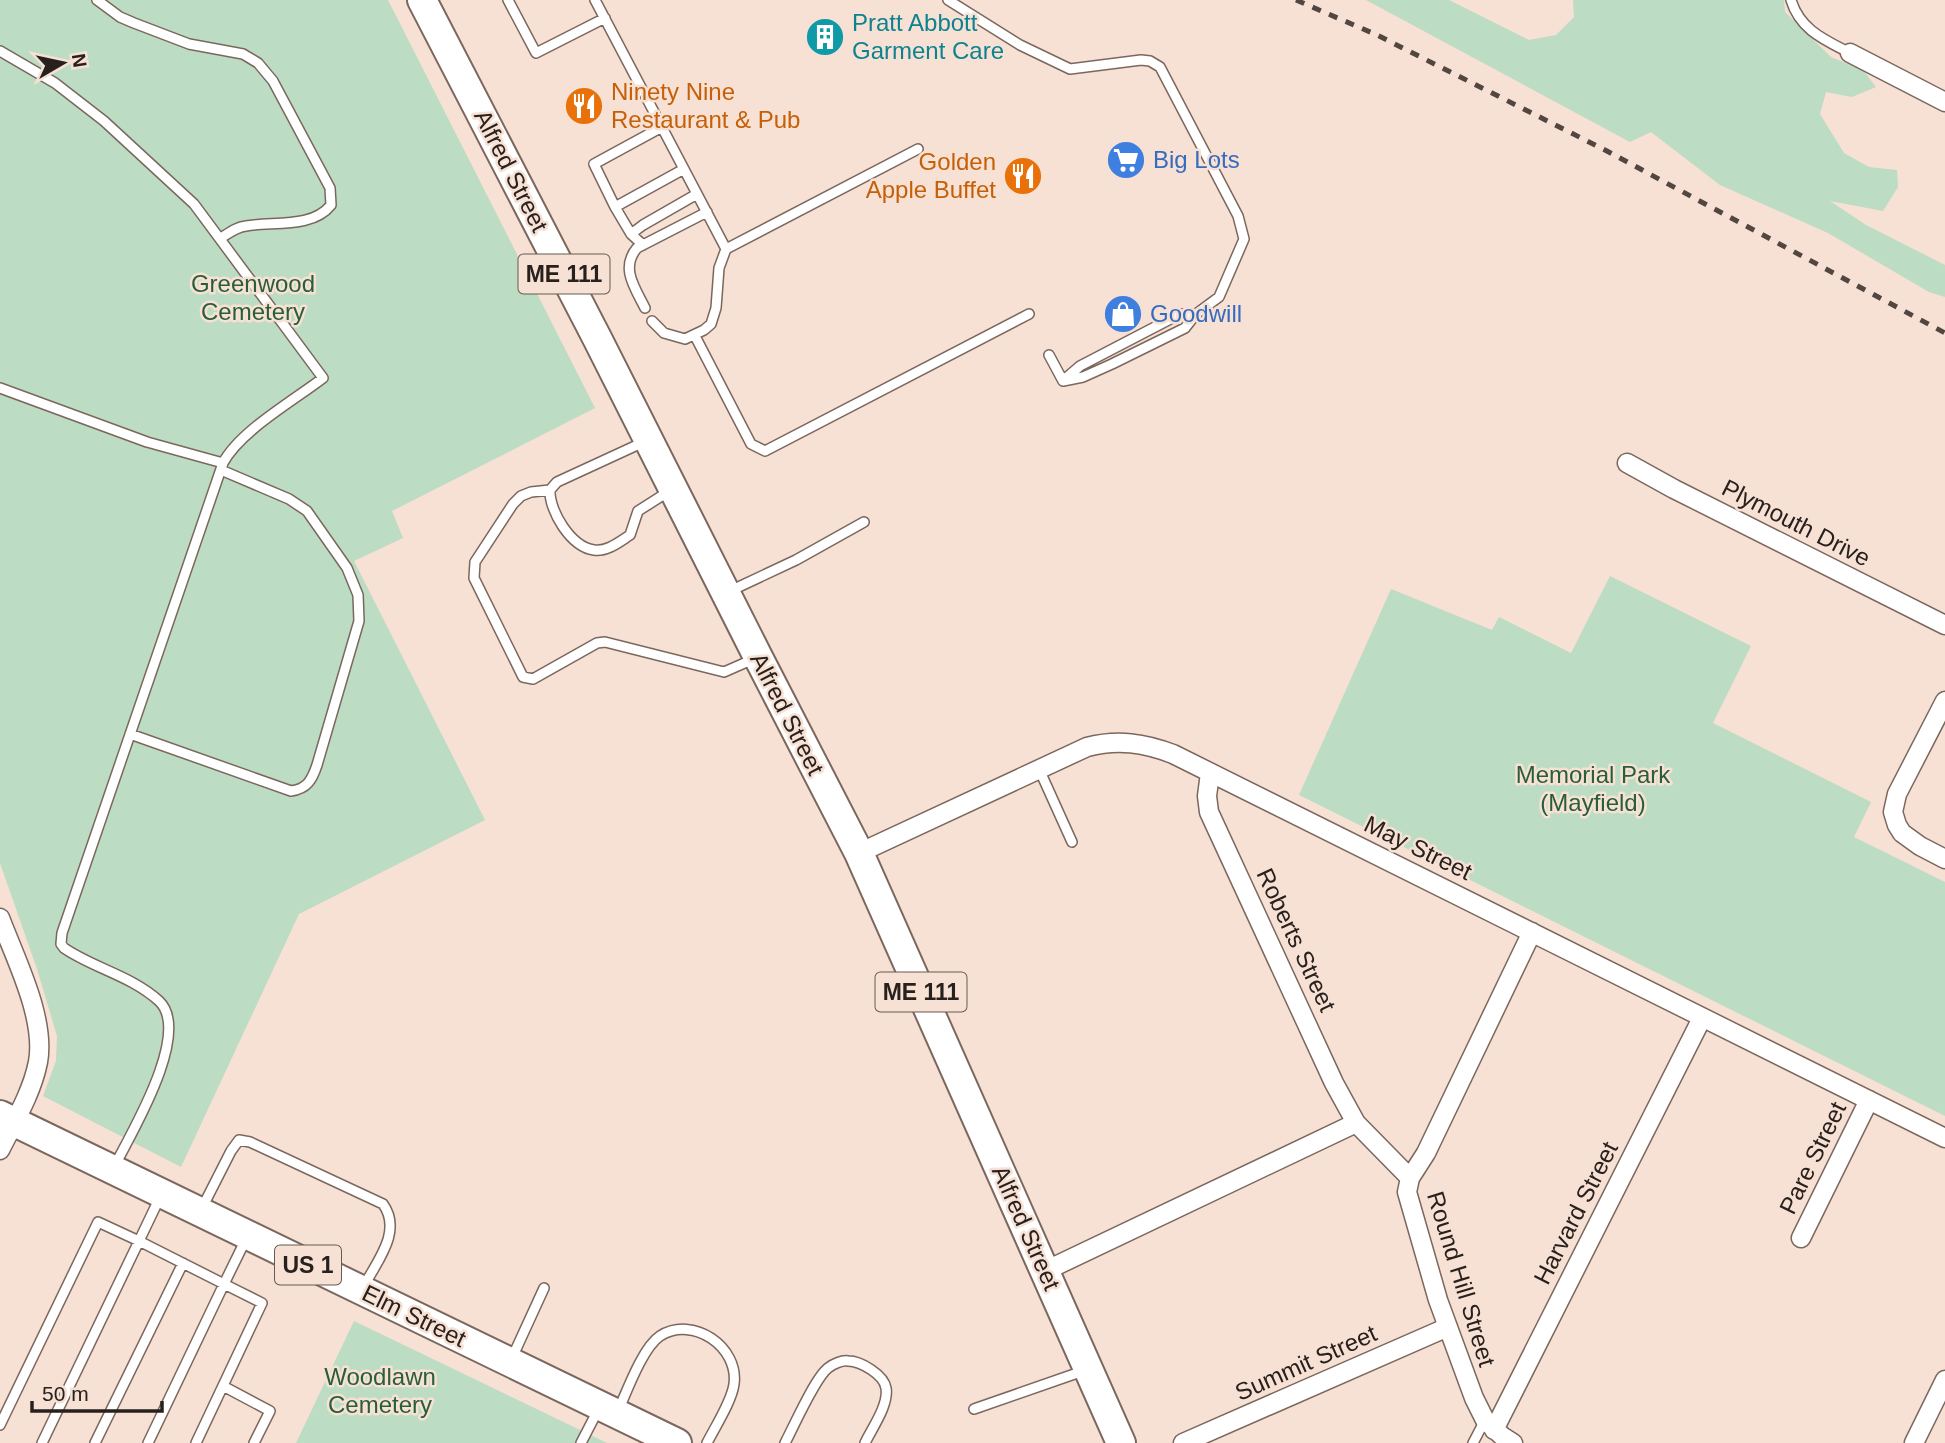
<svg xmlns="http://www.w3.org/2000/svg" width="1945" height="1443" font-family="Arial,sans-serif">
  <rect width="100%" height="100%" fill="#f7e0d4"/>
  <path fill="#bcdcc3" d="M0,0h388l207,408 -203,103 11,27 -49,23 131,259 -186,94 -118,253 -138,-71 13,-35 1,-25 -20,-67 -37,-106z
    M1366,0h83l80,40 27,-5 18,-18 -1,-17h211l1,12 46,45 32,13 13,17 -24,10 -26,-5 -6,22 24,39 25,14 28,3 1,17 -15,24 -53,-10 36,24 79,40v32l-16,-5 -101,-59 -108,-48 -69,-53 -21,10z
    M1610,576l141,70 -38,77 158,79 -17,35 91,45v234l-646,-321 92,-206 101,41 7,-13 72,36z
    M354,1321l253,122h-311z"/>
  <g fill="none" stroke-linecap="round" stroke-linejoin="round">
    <g stroke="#7b675d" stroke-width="12">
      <path id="lane" d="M97,0l23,17 14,6 55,21 54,10 15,9 15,18 57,107 1,17c-19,24 -59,16 -85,21 -10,1 -17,7 -25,12
        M508,0l28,53 69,-35
        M595,0l131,249 192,-100
        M948,0l72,45 50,24 71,-9 9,1 10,6 78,149 6,23 -25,58 -23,17 -11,14 -73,36 -29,13 -20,4
        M1791,0c9,30 34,40 59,53
        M0,51l55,32 49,38 90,83 129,174c-30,23 -83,53 -100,85l-161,470 -1,11 3,4c29,20 68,28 95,53 33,31 -27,131 -44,164
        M662,127l-68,37 21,43 69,-38
        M615,207l16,27 12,11
        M631,234l12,-9 54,-31
        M645,308c-10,-20 -25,-40 -8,-60l70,-36
        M652,321l12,12 21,6 19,-9 7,-6 5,-16 3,-40 7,-19
        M695,336l56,108 14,7 264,-137
        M1049,355l14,26
        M1065,379l15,-13 100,-52h16
        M0,388l147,54 76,21
        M646,441l-89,41 -7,8c-1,21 21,57 44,60 13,2 25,-8 36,-15l8,-24 33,-21
        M550,490l-19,2 -10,4 -8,8 -38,58 -1,16 49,99 10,2 64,-36 8,-1 119,30 32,-14
        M730,591l66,-31 68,-38
        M130,734l161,57c16,-2 21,-11 26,-26l42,-144 -1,-26 -11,-27 -40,-57 -18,-12 -68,-29
        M1039,769l33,73
        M161,1195l-22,46 85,43 22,-45
        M202,1208l29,-57 8,-11 11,2 133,62c20,28 -7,58 -20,84
        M511,1360l33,-72
        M223,1386l47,25 -16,32
        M974,1409l112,-39
        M618,1411c9,-20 25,-64 42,-75 33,-21 79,11 74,48 -2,17 -19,43 -27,59
        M0,1425l98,-203 41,19 -97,202
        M95,1443l88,-180
        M148,1443l76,-159 38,19 -66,140
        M581,1443l17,-33
        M785,1443c9,-17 30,-65 43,-75 5,-4 14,-8 20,-7 13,0 36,14 38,27 3,17 -14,40 -21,55
        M1473,1443l12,-23"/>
    </g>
    <g stroke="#7b675d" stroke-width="21">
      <path id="street" d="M1850,53l95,49
        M1627,463l47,26 271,136
        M1945,701l-48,93 -4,18 4,13 5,8 18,13 25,13
        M1210,773l-3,23 2,16 125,271 22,40 54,55
        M859,853l228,-106c31,-8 57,-4 86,7l772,384
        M0,918c15,40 46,100 38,144 -6,31 -24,60 -38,88
        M1801,1238l68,-138
        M1045,1271l311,-148
        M1494,1430l208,-412
        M1183,1443l265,-116
        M1513,1443l-11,-7 -17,-16 -11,-22 -36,-98 -31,-108 3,-14 16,-25 106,-221
        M1914,1443l31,-63"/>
    </g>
    <g stroke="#7b675d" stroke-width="32">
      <path id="primary" d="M422,0l175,338 161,319 101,196 262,590
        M0,1115l677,328"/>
    </g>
    <use href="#lane" stroke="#fff" stroke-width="9"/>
    <use href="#street" stroke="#fff" stroke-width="18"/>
    <use href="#primary" stroke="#fff" stroke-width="28"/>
    <path stroke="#514640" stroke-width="5" stroke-dasharray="9 9" stroke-linecap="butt" d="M1296,0l81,35 228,115 340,183"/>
  </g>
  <defs>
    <g id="building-disc" transform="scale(2.0125)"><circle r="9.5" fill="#0f9aa8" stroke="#f7e0d4"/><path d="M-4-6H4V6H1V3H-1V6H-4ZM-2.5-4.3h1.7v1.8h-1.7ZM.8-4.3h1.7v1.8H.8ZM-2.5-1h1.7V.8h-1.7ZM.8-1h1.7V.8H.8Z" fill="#fff"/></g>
    <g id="restaurant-disc" transform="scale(2.0125)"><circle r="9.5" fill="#e8710a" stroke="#f7e0d4"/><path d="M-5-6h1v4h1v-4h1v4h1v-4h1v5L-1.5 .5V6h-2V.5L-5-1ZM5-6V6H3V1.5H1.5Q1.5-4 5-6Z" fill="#fff"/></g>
    <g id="supermarket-disc" transform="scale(2.0125)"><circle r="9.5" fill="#3f7fe0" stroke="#f7e0d4"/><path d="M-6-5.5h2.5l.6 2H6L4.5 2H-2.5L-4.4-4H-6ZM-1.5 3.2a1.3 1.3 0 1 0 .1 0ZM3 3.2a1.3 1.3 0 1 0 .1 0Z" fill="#fff"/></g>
    <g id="shop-disc" transform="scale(2.0125)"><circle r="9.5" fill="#3f7fe0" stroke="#f7e0d4"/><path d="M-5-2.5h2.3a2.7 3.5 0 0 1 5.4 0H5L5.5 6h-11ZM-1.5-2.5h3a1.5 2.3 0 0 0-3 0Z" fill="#fff"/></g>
  </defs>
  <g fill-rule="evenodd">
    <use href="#building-disc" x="825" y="37"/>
    <use href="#restaurant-disc" x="584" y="106"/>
    <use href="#supermarket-disc" x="1126" y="160"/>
    <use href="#restaurant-disc" x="1023" y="176"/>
    <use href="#shop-disc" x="1123" y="314"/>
  </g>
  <g text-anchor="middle" stroke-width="5" stroke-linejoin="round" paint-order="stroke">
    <g fill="#f7e0d4" stroke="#665a53" stroke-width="2">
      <rect x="518.5" y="254.5" width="91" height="39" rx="5"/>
      <rect x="875.5" y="972.5" width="91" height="39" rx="5"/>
      <rect x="275" y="1245.5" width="66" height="39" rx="5"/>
    </g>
    <g font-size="23" font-weight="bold" fill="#28201c">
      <text x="564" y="282">ME 111</text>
      <text x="921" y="1000">ME 111</text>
      <text x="308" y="1273">US 1</text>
    </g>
    <g font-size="24" fill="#0d838f" stroke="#f7e0d4" text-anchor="start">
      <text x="852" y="31">Pratt Abbott<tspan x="852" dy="28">Garment Care</tspan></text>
    </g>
    <g font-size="24" fill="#c56008" stroke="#f7e0d4" text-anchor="start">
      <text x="611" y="100">Ninety Nine<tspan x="611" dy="28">Restaurant &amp; Pub</tspan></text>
      <text x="996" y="170" text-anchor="end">Golden<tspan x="996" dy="28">Apple Buffet</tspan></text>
    </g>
    <g font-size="24" fill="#366cbe" stroke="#f7e0d4" text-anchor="start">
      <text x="1153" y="168">Big Lots</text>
      <text x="1150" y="322">Goodwill</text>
    </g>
    <g font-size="24" fill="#28201c" stroke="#f7e0d4">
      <text transform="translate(511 171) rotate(63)" y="8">Alfred Street</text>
      <text transform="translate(1796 523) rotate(27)" y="8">Plymouth Drive</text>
      <text transform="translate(787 714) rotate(63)" y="8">Alfred Street</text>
      <text transform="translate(1418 848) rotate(26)" y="8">May Street</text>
      <text transform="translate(1296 940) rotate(65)" y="8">Roberts Street</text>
      <text transform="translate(1813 1158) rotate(-64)" y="8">Pare Street</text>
      <text transform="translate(1576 1213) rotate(-63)" y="8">Harvard Street</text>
      <text transform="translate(1026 1228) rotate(66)" y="8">Alfred Street</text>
      <text transform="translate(1461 1279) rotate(73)" y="8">Round Hill Street</text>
      <text transform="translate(414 1316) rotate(26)" y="8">Elm Street</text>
      <text transform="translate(1306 1363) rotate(-24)" y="8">Summit Street</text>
    </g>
    <g font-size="24" fill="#275f39" stroke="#f7e0d4">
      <text x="253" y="292">Greenwood<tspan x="253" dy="28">Cemetery</tspan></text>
      <text x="1593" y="783">Memorial Park<tspan x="1593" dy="28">(Mayfield)</tspan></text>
      <text x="380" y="1385">Woodlawn<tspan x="380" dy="28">Cemetery</tspan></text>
    </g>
  </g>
  <g transform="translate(63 63) rotate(81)" stroke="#f7e0d4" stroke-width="5" paint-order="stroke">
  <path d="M0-5L12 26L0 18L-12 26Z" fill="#28201c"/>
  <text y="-10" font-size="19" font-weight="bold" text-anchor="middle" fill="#28201c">N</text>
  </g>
  <path d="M32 1401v10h130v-10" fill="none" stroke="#28201c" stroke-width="3.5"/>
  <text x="42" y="1401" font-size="21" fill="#28201c" stroke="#f7e0d4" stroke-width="5" paint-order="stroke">50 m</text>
</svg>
